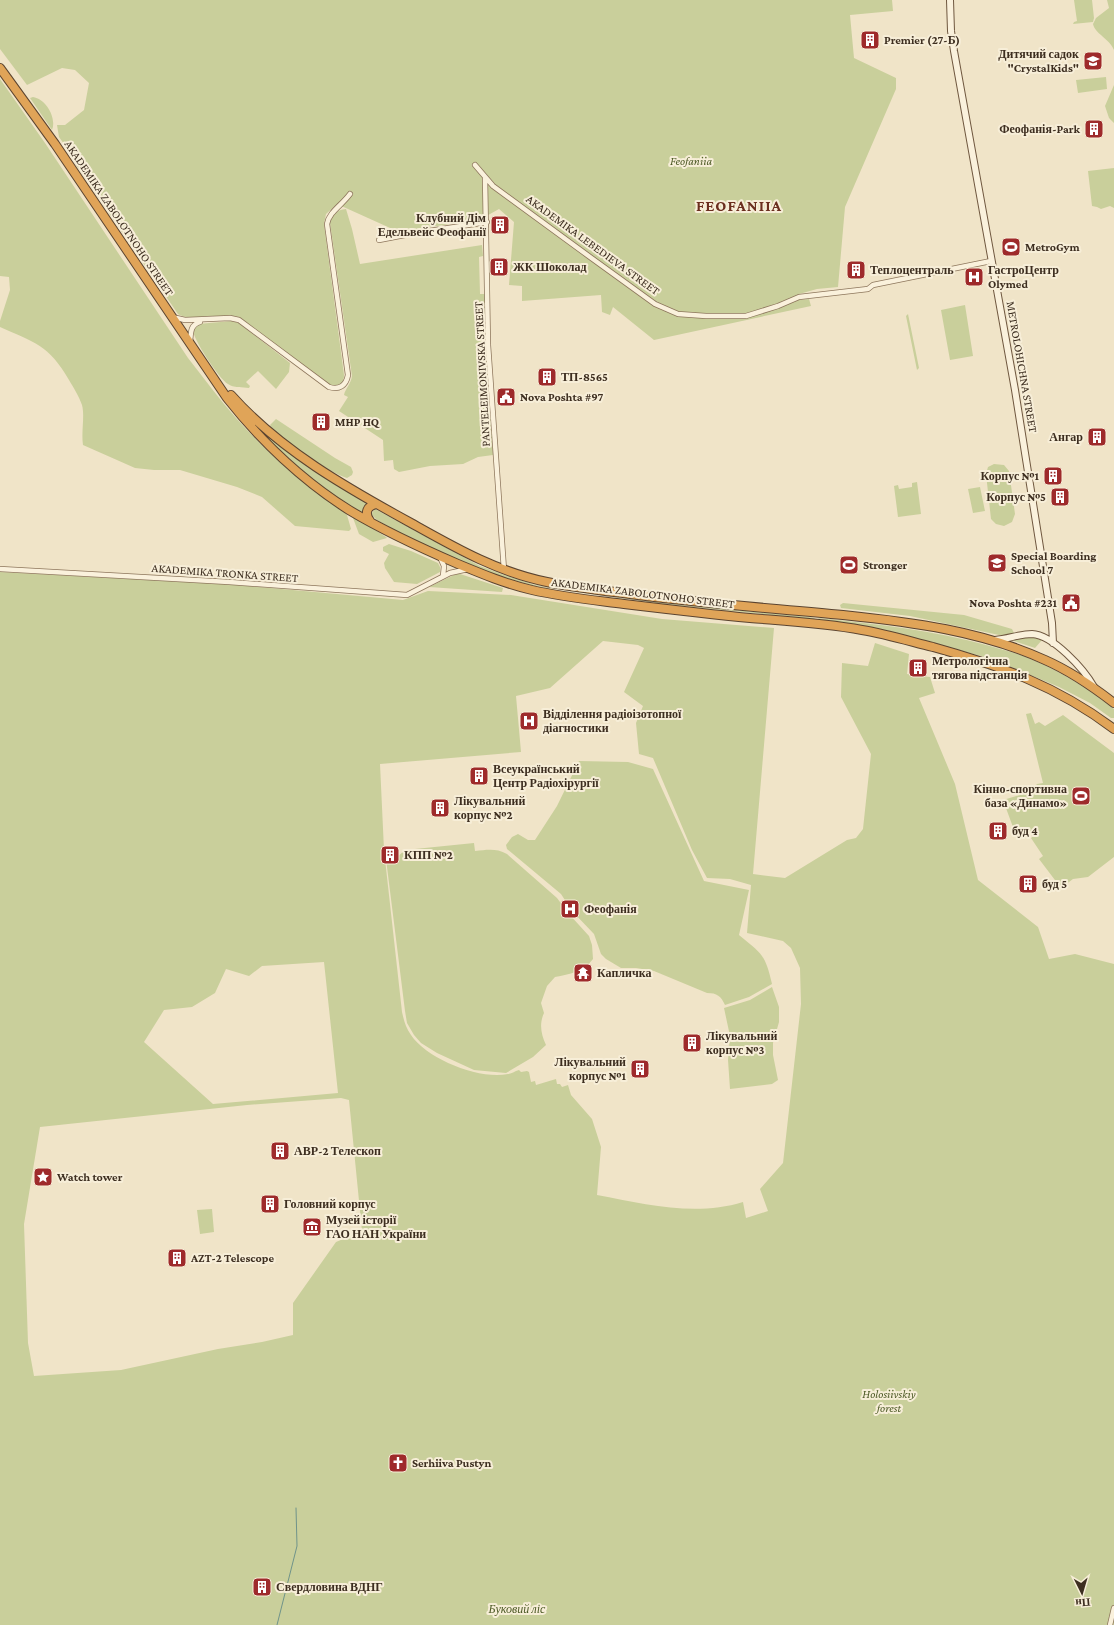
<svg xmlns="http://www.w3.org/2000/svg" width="1114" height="1625" font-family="'Crimson Pro',serif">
  <rect width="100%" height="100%" fill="#f0e4c8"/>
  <path fill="#c9cf9b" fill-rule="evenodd" d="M0,0h892l1,11 -43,4 4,43 42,20v11l-51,118 -7,80 -21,2 -18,5 1,6 9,-1 2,7 -157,34 -41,-33 -3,8 -8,-3 -1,-17 -79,6v-15l-13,-1 5,-63 -15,-13 -18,10 -82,13 -62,-28 -11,10 -2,10 20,151c0,9 -5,13 -14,10l-91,-68c-16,-3 -49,5 -61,-3l-104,-152v-4l-15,-21 -2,-12h8l19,-15 5,-27 -14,-13 -13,-2 -35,17 -27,-36z
    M1074,0h18l2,18 -1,4 -20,2 1,-2 3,-1z
    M1107,0h7v50c-5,-12 -19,-16 -21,-26l3,-6 13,-10z
    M1106,77l1,12 -29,4 -2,-13z
    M0,79l45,64 143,215c16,20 31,41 48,60 32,36 68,67 108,94l3,3 4,14 -2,2 -54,-5 -33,-29 -25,-10 -57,-17h-26l-19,-2 -52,-23c-2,-13 2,-29 -1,-40 -3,-9 -9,-18 -13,-25 -20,-35 -35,-38 -69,-53v-6l10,-31 -1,-13 -9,-1z
    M1114,85v38l-5,-5 -4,-12z
    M33,97c13,2 24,21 19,33l-22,-32z
    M1114,168v40l-4,-2 -9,3 -4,-2 -5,-1 -4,-35z
    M346,209l6,20 8,35 122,-19 1,11 -4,1 1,37h5l8,161 -15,2 -15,7 -33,2 -31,6 -5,-3 -1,-9 -9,1 -1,-21 -44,-29 9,-14 -4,-2c1,-6 7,-11 8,-19l-22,-153c2,-9 7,-13 16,-14z
    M965,305l8,51 -23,4 -9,-50z
    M908,314l11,54 -2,2 -11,-54z
    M232,321l7,2 51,40 -1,9 -13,17 -18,-18 -12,11 4,4 -1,2c-6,-1 -16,0 -21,-4 -9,-5 -35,-45 -35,-54l5,-6z
    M241,411l127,92 -4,5 -3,7c-44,-31 -84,-64 -120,-104z
    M276,419l59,39 16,9 2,5 -1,3 -5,3c-17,-5 -63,-37 -76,-51l-1,-2z
    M994,464l10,1 5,6 6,43 -3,8 -8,4 -8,-2 -5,-5 -5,-45 2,-7z
    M917,482l4,32 -23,3 -4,-31 4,-1 1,4 13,-2v-4z
    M980,487l5,24 -12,2 -5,-24z
    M375,509l105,57 27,10 28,9 22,4 114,15 138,13 5,1 1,1 -145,-14 -135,-19 -40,-11 -34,-13 -67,-32 -17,-10 -6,-6z
    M355,517l31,20 1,1 -14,4 -14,-8 -6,-16z
    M389,544l22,7 27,12 2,4v5l-23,12 -23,-2 -9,-14 -1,-5 5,-9 -6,-3v-4z
    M0,572l228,12 175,16 25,-9 83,4 151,24 112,9 -21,246 32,4 62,-38 9,-2 7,-9 8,-75 -30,-57 1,-34 26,3 7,-23 34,11 -2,20 23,3 5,16 -16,5 36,86 23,96 60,47 11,32 26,-5 39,10v661h-1114zM603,641l35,4 6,3 -20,44 19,14 -7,17 3,31 14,4 39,92 15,28 23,1 21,6 -4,48 36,8 8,7 9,20 1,36 -18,159 -23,26 8,22 -22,7 -3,-16c-48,15 -98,2 -146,-7l4,-48 -9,-28 -21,-24 -3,-10 -6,2 -2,-3h-3l-1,-5 -20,6 -1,-4 -4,1 -2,-10 -2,-1 -6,1 -2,-2c-4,1 -8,4 -11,4 -29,6 -81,-15 -97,-39 -5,-7 -7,-14 -9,-23l-18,-162 -4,-86 141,-12 -5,-56 34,-8zM324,962l14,131 -125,11 -69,-62 20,-32 28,-3 23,-14 11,-24 23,7 13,-10zM341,1098l8,2 13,131 -26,11 -43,61v32l-31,7 -44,7 -97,21 -87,6 -6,-33 -4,-119 16,-97 207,-22z
    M456,574h4l43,14 -1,4 -73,-5z
    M843,603l121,12 48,14 2,4 -7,2h-8l-89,-19 -69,-8 -1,-3z
    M818,618c58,6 115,12 172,28 14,4 30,8 43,14 29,12 56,29 81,49v9h-3l-21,-15 -31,-16 -67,-28 -115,-31 -58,-9z
    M1026,636l16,4 -7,8 -24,-8z
    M1031,713l4,11 4,-2 6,4 18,-11 51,38v104l-26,20 -15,2 -12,9 -22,-29 4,-3 -12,-18 8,-6 -22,6 -14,-38 27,-8 7,-8 6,-1 -17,-69z
    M579,761l49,1 25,7 51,112 45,9 -10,45c23,19 26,19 33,49l-23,13 -24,8c-4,-9 -8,-12 -18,-12l-53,-22 -18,-3h-15l-15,-9 -5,-5 -7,-20 -22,-23 -11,-17 -54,-45 -1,-4 6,-8 6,-3 10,6h7l22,-34z
    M474,843l1,8c12,-1 21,-3 32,3l50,44 12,16 20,22 3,9 1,14c-10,13 -23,15 -38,18l-8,9 -6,17 3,10c-5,11 -3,21 2,32l-13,12 -27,16 -32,-3 -37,-17 -16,-10 -7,-8 -7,-12 -2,-12 -19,-152 10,-1 9,-8z
    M772,987l7,20v15l-6,21v12l5,25 -6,4 -42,5 -2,-29 2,-24 -6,-28 26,-8z
    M212,1209l2,23 -14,2 -3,-24z"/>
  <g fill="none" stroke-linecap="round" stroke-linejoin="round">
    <path stroke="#6f938a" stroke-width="1" d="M277,1625l20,-79 -1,-38"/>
    <g stroke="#8d765c" stroke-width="6">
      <path id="street" d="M475,165l18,21 97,71 65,47 23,10 28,2h40l32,-10 21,-9 69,-8 5,-4 118,-24
        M485,177l3,168 16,225
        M379,240l31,-6 77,-12
        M172,317l13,3 45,-2 9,2 90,67c10,3 17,-1 19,-12l-21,-151c2,-12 15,-19 23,-30
        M190,342c1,-9 0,-17 10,-20
        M440,557l4,9 -1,10
        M0,569l229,13 178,13 43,-22 18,-4
        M1110,1625l4,-17"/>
    </g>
    <g stroke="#6f573f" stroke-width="8">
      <path id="secondary" d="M950,0l1,31 3,20 61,339 37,233 1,20
        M995,640c13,-1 25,-6 37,-6 21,1 52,35 62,53"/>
    </g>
    <g stroke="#5b4430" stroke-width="10">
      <path id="highway" d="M0,68l55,76 172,254c33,42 76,83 122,112 35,21 72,38 109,54 24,10 48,20 74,26 30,7 61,10 92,14 42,5 84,10 126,14 37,3 75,5 112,12 24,4 47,11 71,17 68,19 124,39 181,82
        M231,395c49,55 116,93 180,128 43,24 86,49 136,59 25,5 51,8 76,11 73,10 147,15 220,22 68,7 139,16 202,45 25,11 47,26 69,43
        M370,521c-6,-8 -3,-15 6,-17"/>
    </g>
    <use href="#street" stroke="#faf1dc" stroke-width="4.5"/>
    <use href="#secondary" stroke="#faf1dc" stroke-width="6"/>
    <use href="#highway" stroke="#e0a458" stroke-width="8"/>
  </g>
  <defs>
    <g id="building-square" transform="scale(1)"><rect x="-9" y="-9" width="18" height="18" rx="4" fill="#9e2a2b" stroke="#f7eed8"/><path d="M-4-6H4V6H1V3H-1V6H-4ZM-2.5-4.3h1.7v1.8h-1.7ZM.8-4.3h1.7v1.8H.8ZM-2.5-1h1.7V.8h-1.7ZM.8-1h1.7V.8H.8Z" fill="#fff"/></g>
    <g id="school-square" transform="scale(1)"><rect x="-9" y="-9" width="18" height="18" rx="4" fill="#9e2a2b" stroke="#f7eed8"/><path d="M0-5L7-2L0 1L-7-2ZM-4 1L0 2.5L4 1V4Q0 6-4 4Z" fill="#fff"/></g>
    <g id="stadium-square" transform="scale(1)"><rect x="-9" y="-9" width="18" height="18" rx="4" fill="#9e2a2b" stroke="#f7eed8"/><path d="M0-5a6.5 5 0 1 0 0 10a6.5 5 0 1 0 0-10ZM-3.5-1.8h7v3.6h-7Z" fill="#fff"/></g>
    <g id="hospital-square" transform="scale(1)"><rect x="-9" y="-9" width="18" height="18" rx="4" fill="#9e2a2b" stroke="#f7eed8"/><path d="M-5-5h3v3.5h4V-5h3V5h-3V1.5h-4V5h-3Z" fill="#fff"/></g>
    <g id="civic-square" transform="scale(1)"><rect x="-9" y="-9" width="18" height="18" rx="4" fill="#9e2a2b" stroke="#f7eed8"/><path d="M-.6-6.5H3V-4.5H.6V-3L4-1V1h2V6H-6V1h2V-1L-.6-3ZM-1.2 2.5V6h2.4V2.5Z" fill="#fff"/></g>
    <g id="temple-square" transform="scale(1)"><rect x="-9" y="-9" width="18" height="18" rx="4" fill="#9e2a2b" stroke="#f7eed8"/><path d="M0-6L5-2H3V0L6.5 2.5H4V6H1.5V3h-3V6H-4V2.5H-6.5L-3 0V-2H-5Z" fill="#fff"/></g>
    <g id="sight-square" transform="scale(1)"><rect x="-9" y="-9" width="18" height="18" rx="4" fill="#9e2a2b" stroke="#f7eed8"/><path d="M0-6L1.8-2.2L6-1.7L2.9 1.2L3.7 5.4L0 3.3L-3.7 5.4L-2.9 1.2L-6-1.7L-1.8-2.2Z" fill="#fff"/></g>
    <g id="museum-square" transform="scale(1)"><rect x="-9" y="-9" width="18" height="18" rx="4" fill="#9e2a2b" stroke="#f7eed8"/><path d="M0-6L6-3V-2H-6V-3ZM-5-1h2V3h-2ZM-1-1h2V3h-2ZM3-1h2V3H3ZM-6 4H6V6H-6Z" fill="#fff"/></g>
    <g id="church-square" transform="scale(1)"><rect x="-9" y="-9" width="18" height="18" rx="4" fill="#9e2a2b" stroke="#f7eed8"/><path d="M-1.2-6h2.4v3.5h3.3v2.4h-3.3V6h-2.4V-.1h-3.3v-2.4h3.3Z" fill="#fff"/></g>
  </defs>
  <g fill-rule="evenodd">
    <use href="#building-square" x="870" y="40"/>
    <use href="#school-square" x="1093" y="61"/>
    <use href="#building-square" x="1094" y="129"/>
    <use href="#building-square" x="500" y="225"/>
    <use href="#stadium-square" x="1011" y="247"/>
    <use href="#building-square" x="499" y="267"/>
    <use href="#building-square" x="856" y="270"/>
    <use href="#hospital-square" x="974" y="277"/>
    <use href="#building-square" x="547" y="377"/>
    <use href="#civic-square" x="506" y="397"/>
    <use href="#building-square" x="321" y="422"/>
    <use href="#building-square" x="1097" y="437"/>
    <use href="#building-square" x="1053" y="476"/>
    <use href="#building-square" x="1060" y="497"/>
    <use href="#school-square" x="997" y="563"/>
    <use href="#stadium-square" x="849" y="565"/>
    <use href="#civic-square" x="1071" y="603"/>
    <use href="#building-square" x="918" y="668"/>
    <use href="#hospital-square" x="529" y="721"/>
    <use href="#building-square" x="479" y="776"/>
    <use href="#stadium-square" x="1081" y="796"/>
    <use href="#building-square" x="440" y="808"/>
    <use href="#building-square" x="998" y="831"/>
    <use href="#building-square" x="390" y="855"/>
    <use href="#building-square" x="1028" y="884"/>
    <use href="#hospital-square" x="570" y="909"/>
    <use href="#temple-square" x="583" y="973"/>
    <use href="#building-square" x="692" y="1043"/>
    <use href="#building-square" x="640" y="1069"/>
    <use href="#building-square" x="280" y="1151"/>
    <use href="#sight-square" x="43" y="1177"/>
    <use href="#building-square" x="270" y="1204"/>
    <use href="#museum-square" x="312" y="1227"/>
    <use href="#building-square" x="177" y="1258"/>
    <use href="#church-square" x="398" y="1463"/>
    <use href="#building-square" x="262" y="1587"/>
  </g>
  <g text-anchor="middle" stroke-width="4" stroke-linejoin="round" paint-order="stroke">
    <g font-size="12" font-weight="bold" fill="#3d2e20" stroke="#f7eed8" text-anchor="start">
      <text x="884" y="44">Premier (27-Б)</text>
      <text x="1079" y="58" text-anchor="end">Дитячий садок<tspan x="1079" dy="14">"CrystalKids"</tspan></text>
      <text x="1080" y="133" text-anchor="end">Феофанія-Park</text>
      <text x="486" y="222" text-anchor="end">Клубний Дім<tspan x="486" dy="14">Едельвейс Феофанії</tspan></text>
      <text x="1025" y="251">MetroGym</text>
      <text x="513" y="271">ЖК Шоколад</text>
      <text x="870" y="274">Теплоцентраль</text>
      <text x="988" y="274">ГастроЦентр<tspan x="988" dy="14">Olymed</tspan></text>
      <text x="561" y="381">ТП-8565</text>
      <text x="520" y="401">Nova Poshta #97</text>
      <text x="335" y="426">MHP HQ</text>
      <text x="1083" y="441" text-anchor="end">Ангар</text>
      <text x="1039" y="480" text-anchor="end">Корпус №1</text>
      <text x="1046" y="501" text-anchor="end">Корпус №5</text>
      <text x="1011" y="560">Special Boarding<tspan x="1011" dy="14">School 7</tspan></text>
      <text x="863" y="569">Stronger</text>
      <text x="1057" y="607" text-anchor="end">Nova Poshta #231</text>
      <text x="932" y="665">Метрологічна<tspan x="932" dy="14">тягова підстанція</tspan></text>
      <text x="543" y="718">Відділення радіоізотопної<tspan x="543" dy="14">діагностики</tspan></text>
      <text x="493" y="773">Всеукраїнський<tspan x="493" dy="14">Центр Радіохірургії</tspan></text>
      <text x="1067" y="793" text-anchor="end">Кінно-спортивна<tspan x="1067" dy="14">база «Динамо»</tspan></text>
      <text x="454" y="805">Лікувальний<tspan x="454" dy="14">корпус №2</tspan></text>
      <text x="1012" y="835">буд 4</text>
      <text x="404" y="859">КПП №2</text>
      <text x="1042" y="888">буд 5</text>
      <text x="584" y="913">Феофанія</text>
      <text x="597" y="977">Капличка</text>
      <text x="706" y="1040">Лікувальний<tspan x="706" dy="14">корпус №3</tspan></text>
      <text x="626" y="1066" text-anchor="end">Лікувальний<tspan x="626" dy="14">корпус №1</tspan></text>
      <text x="294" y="1155">АВР-2 Телескоп</text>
      <text x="57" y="1181">Watch tower</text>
      <text x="284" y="1208">Головний корпус</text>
      <text x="326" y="1224">Музей історії<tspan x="326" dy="14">ГАО НАН України</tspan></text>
      <text x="191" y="1262">AZT-2 Telescope</text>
      <text x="412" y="1467">Serhiiva Pustyn</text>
      <text x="276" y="1591">Свердловина ВДНГ</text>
    </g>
    <g font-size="12" font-style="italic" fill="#4d5a26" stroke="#f7eed8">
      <text x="691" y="165">Feofaniia</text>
      <text x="889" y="1398">Holosiivskiy<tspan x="889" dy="14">forest</tspan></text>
      <text x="517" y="1613">Буковий ліс</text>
    </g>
    <g font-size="12" fill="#3d2e20" stroke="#f7eed8">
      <text transform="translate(119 218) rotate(56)" y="4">AKADEMIKA ZABOLOTNOHO STREET</text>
      <text transform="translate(593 245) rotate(36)" y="4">AKADEMIKA LEBEDIEVA STREET</text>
      <text transform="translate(1022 367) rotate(80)" y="4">METROLOHICHNA STREET</text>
      <text transform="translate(482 374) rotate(-93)" y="4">PANTELEIMONIVSKA STREET</text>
      <text transform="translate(225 573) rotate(4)" y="4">AKADEMIKA TRONKA STREET</text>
      <text transform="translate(643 593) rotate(7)" y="4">AKADEMIKA ZABOLOTNOHO STREET</text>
    </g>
    <g font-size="16" font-weight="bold" letter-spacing="1" fill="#6b2e1e" stroke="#f7eed8">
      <text x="739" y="211">FEOFANIIA</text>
    </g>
  </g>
  <g transform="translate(1082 1593) rotate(175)" stroke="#f7eed8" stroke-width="3" paint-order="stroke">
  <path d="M0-3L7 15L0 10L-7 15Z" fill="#3d2e20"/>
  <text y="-6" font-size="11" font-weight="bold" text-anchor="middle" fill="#3d2e20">Пн</text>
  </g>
</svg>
